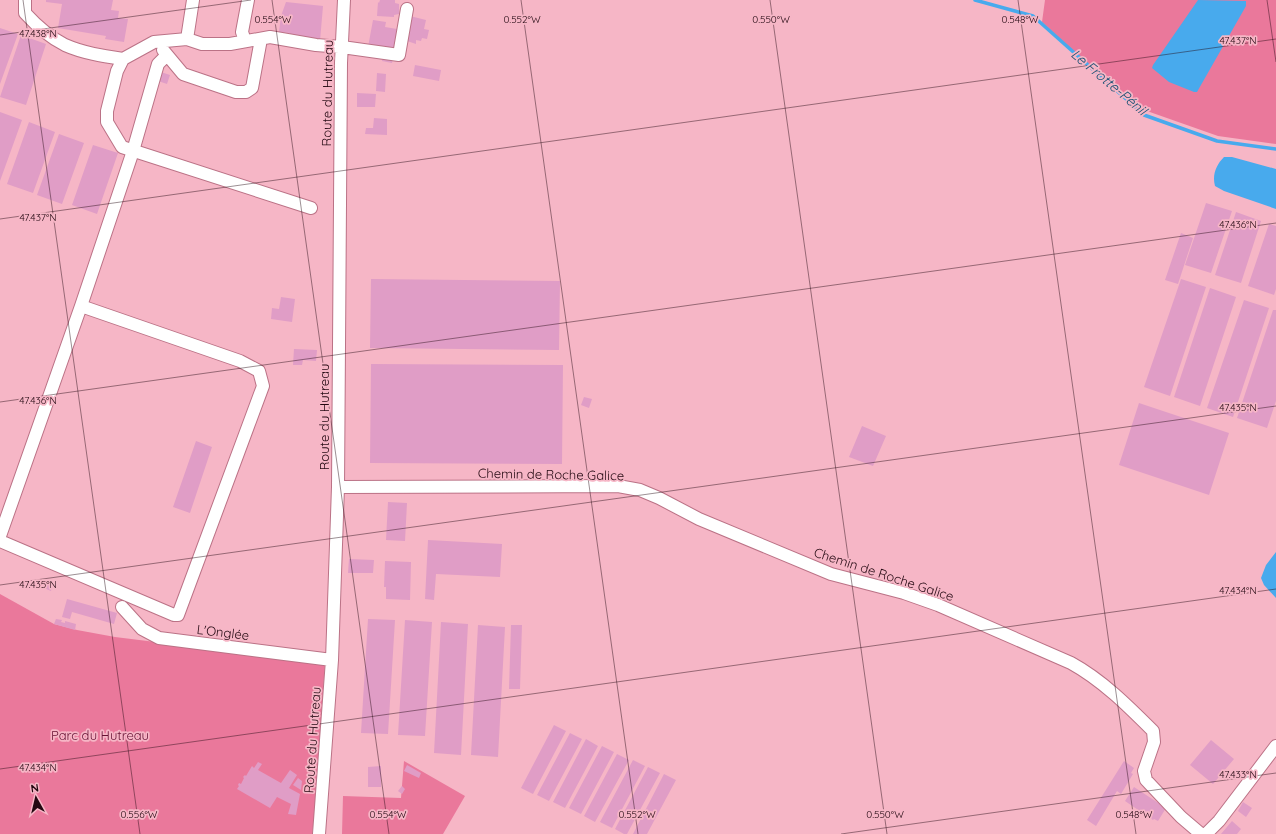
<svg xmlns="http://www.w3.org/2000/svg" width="1276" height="834" font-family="Quicksand,sans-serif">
  <rect width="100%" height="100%" fill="#f6b6c6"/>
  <path fill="#ea789b" d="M1045,0h231v144l-58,-8 -71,-25 -44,-33 -61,-56z
    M0,594l54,30 23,6 38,7 210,26 -11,155 -2,16h-312z
    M404,761l61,35 -22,38h-101l1,-38 58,2z"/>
  <path fill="#48aaed" d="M1198,0l48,1v5l-49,86h-3l-25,-10 -17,-14 1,-3z
    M1224,157h8l44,12v40l-52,-18 -9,-5c-3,-11 1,-21 9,-29z
    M1276,552v46l-12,-13 -3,-7 5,-13z"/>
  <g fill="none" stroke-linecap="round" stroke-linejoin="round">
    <path stroke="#48aaed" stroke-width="3.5" d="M975,0l58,16 111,99 73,26 59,8"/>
  </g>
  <path fill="#e09dc6" d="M46,0h67l-2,10 8,1 -1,7 10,1 -4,23 -19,-3 1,-3 -48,-8 4,-24 -16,-2z
    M380,0h15v3l4,1v10l-5,1v2l-17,-1 1,-14 1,1z
    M286,2l37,4 -3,35 -30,-3v-5l-11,-1 2,-16z
    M410,16l16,4 -2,9 5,1 -2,9 -5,-1 -1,3 -5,-1v4l-9,-3z
    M373,20l13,2 -1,5 12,2 -3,22 -26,-4z
    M0,28l18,6 -18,50z
    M21,35l25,9 -20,61 -26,-8z
    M383,57l10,2 -1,4 -10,-2z
    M415,65l26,5 -2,11 -26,-5z
    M161,72l9,3 -3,9 -9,-3z
    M377,73l9,1 -1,18 -9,-1z
    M357,93l19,1 -1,13h-18z
    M0,112l22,8 -22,61z
    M374,118l13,1v16l-22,-1 1,-6h7z
    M29,122l26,10 -22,61 -26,-9z
    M59,134l25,9 -22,61 -25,-9z
    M93,145l25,8 -21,61 -25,-9z
    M1206,203l26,8 -21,62 -26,-8z
    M1236,212l25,9 -20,62 -26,-8z
    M1269,224l7,2v63l-2,6 -26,-9z
    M1181,233l12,5 -15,46 -13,-4z
    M371,279l189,2 -1,69 -189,-2z
    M1181,279l25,8 -36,109 -26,-9z
    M1210,288l26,9 -36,109 -26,-9z
    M281,297l14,2 -3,23 -21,-3 1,-11 7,1z
    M1244,300l25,8 -36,109 -26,-9z
    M1273,310h3v91l-9,27 -30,-10z
    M294,349l23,1 -1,11 -13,-1 -1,5h-9z
    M371,364l192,1 -1,99 -192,-1z
    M584,397l8,2 -3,9 -8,-3z
    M1139,403l90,30 -20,62 -90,-30z
    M862,426l24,10 -13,30 -24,-9z
    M196,441l16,6 -22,66 -17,-6z
    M388,502l19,1 -2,38 -19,-1z
    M428,540l74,4 -2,33 -64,-3 -2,26 -9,-1z
    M349,559l25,1 -1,13h-25z
    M385,561l26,1 -1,38 -24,-1v-12h-2z
    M46,583l6,3 -1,5 -7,-3z
    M67,599l50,14 -3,11 -42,-12 -2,7 -8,-2z
    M56,619l6,1 -1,2 4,1v-2l11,3 -1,6 -21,-6z
    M368,619l27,1 -7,114 -27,-1z
    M405,620l27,2 -7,114 -27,-1z
    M441,622l27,2 -7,131 -27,-2z
    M478,625l27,2 -7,130 -27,-2z
    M511,625h11l-2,64h-11z
    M554,725l12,6 -33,63 -12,-6z
    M570,733l12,6 -33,62 -12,-6z
    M586,739l12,7 -33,62 -12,-6z
    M1211,740l23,19 -21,25 -23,-19z
    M602,746l12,6 -33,62 -12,-6z
    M617,754l12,6 -34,62 -11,-6z
    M633,760l12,6 -33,62 -12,-6z
    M1124,761l10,7 -3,5 2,1 -12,20 -4,-3 -21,35 -9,-6z
    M258,762l4,2 -4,6 23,13 9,-13 7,5 -8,13 11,6 -4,21 -8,-1 3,-10 -14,-7 -7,11 -33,-19 2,-3 -1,-1 1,-2 2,1 3,-6 -1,-1 2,-2 1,1 6,-10 2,2z
    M407,765l14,8 -2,5 -15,-7z
    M381,766v21h-13v-20z
    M648,767l12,6 -33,61h-3l-9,-5z
    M664,774l12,6 -29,54h-14z
    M298,778l4,3 -1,9 -8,-5z
    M402,786l3,3 -3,5 -4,-3z
    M1134,787l32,21 -8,13 -4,-2 -1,1 -28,-19z
    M1243,802l9,6 -6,9 -8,-6z
    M1232,821l9,8 -4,5h-16z"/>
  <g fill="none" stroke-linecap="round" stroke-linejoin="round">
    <g stroke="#bb7286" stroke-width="14">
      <path id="minor" d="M25,0v13c10,11 26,25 40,32 18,8 38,11 58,14
        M193,0l-6,39 15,5h28l40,-7 46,8 26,2 57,8 8,-46
        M187,39l-33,3 -31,17 -6,12 -10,40v11l15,25 189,61
        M245,41l-3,-9 6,-32
        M163,50l20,24 53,18h10l6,-4 9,-49
        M338,487l280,-1 22,4 19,8 40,21 132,55 73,19 34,12 133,58c31,17 57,43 82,68l1,11 -10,29 2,9 35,37 20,17
        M0,536l81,-230 52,-155 25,-87 9,-9
        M0,538v3l174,74h4l85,-229 -4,-15 -19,-10 -159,-55
        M122,607l20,22 17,9 173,22
        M319,834l13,-174 6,-173 3,-424 3,-63
        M1206,834l13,-13 57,-75"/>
    </g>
    <use href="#minor" stroke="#fff" stroke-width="12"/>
  </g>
  <path fill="none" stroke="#230811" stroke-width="1" stroke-opacity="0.45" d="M23,0l117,834M272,0l117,834M521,0l117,834M770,0l117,834M1018,0l118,834M1267,0l9,62M0,35l251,-35M0,219l1276,-180M0,402l1276,-179M0,585l1276,-179M0,769l1276,-180M841,834l435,-61"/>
  <g text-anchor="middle" stroke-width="3.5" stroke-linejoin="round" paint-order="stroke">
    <g font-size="13" fill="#230811" stroke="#f6b6c6">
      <text transform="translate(327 93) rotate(-89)" y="5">Route du Hutreau</text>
      <text transform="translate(324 417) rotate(-90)" y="5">Route du Hutreau</text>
      <text transform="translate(551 474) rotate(1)" y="5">Chemin de Roche Galice</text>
      <text transform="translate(884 574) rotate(18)" y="5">Chemin de Roche Galice</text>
      <text transform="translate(223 632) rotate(7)" y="5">L'Onglée</text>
      <text transform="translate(312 740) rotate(-86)" y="5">Route du Hutreau</text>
    </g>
    <g font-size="13" fill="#651133" stroke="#f6b6c6">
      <text x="100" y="740">Parc du Hutreau</text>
    </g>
    <g font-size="14" font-style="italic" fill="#205376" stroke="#f6b6c6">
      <text transform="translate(1109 82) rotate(40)" y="5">Le Frotte-Pénil</text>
    </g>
  </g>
  <g font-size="10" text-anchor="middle" fill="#230811" stroke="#f6b6c6" stroke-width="3.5" stroke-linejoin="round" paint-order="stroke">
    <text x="273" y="23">0.554°W</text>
    <text x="522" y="23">0.552°W</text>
    <text x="771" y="23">0.550°W</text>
    <text x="1020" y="23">0.548°W</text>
    <text x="38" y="37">47.438°N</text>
    <text x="1238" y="44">47.437°N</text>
    <text x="38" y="221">47.437°N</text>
    <text x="1238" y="228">47.436°N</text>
    <text x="38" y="404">47.436°N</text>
    <text x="1238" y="411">47.435°N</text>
    <text x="38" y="588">47.435°N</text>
    <text x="1238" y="594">47.434°N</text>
    <text x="38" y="771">47.434°N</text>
    <text x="1238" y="778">47.433°N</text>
    <text x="139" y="818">0.556°W</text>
    <text x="388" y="818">0.554°W</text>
    <text x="637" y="818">0.552°W</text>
    <text x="885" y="818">0.550°W</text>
    <text x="1134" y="818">0.548°W</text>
  </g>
  <g transform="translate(36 798) rotate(352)" stroke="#f6b6c6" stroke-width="3" paint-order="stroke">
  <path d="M0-3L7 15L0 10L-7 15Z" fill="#230811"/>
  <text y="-6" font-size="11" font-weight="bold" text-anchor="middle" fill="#230811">N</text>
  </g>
</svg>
